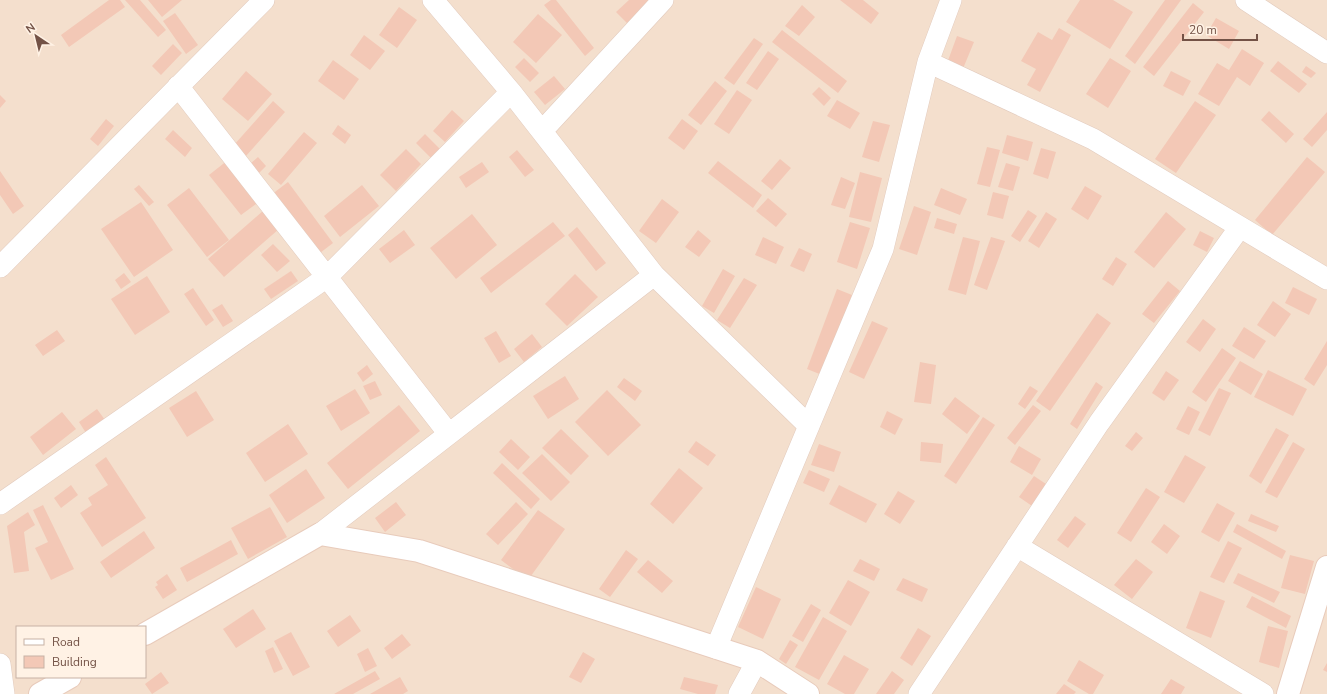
<svg xmlns="http://www.w3.org/2000/svg" width="1327" height="694" font-family="'Nunito Sans',sans-serif">
  <rect width="100%" height="100%" fill="#fdeedf"/>
  <path fill="#f4dfcd" fill-rule="evenodd" d="M0,0h1327v694h-1327zM17,627h128v50h-128z"/>
  <path fill="#f3c8b6" d="M109,0h11l5,7 -56,40 -8,-12z
    M125,0h15l26,30 -8,7z
    M148,0h34l-20,17z
    M551,0h5l38,48 -9,8 -41,-51z
    M629,0h22l-24,23 -11,-11z
    M840,0h23l16,13 -8,11z
    M1080,0h33l20,12 -23,37 -44,-27z
    M1165,0h16l-46,64 -10,-8z
    M1193,3l11,9 -50,64 -11,-9z
    M802,5l13,12 -16,19 -14,-10z
    M399,7l18,13 -20,28 -18,-13z
    M175,13l23,32 -12,9 -23,-33z
    M538,14l24,21 -26,28 -23,-21z
    M1216,18l23,13 -10,18 -23,-14z
    M1059,28l12,7 -31,57 -13,-7 9,-16 -15,-8 17,-29 14,8z
    M782,30l65,51 -9,12 -66,-51z
    M364,35l21,16 -15,19 -20,-15z
    M957,36l17,6 -12,29 -16,-5z
    M754,38l9,6 -29,41 -10,-7z
    M173,44l9,9 -21,22 -9,-9z
    M1242,49l22,14 -14,23 -13,-9 -18,29 -21,-12 19,-31 12,7z
    M768,51l11,8 -22,31 -11,-7z
    M524,58l15,15 -9,9 -15,-15z
    M1110,58l21,13 -23,37 -22,-14z
    M333,60l26,19 -15,21 -26,-19z
    M1278,61l29,23 -8,9 -29,-22z
    M1306,66l10,7 -5,5 -9,-6z
    M246,71l26,23 -24,27 -26,-22z
    M1171,71l20,10 -8,15 -20,-10z
    M554,76l11,13 -20,16 -11,-13z
    M715,81l12,10 -26,34 -13,-10z
    M819,87l12,11 -7,8 -12,-12z
    M737,90l15,10 -23,34 -15,-10z
    M0,95l6,6 -6,7z
    M837,100l23,13 -10,16 -23,-13z
    M273,101l12,11 -39,44 -12,-11z
    M1195,101l21,14 -40,58 -21,-14z
    M452,110l12,11 -19,21 -12,-11z
    M1269,111l25,23 -8,9 -25,-23z
    M1327,112v18l-15,17 -9,-8z
    M106,119l8,7 -16,20 -8,-7z
    M682,119l16,12 -14,19 -16,-12z
    M873,121l17,4 -11,37 -17,-5z
    M338,125l13,10 -6,9 -13,-10z
    M173,130l19,18 -7,9 -20,-18z
    M304,132l13,11 -36,42 -13,-11z
    M425,134l15,15 -9,9 -15,-15z
    M1007,135l26,7 -5,19 -26,-8z
    M987,147l13,3 -10,37 -13,-3z
    M1041,148l15,4 -8,27 -15,-5z
    M406,149l15,15 -25,27 -16,-16z
    M517,150l17,20 -9,7 -16,-20z
    M258,157l8,9 -7,7 -9,-9z
    M1307,157l18,15 -53,63 -17,-15z
    M780,159l11,9 -19,22 -11,-9z
    M228,160l32,41 -19,14 -32,-40z
    M718,161l44,34 -9,13 -45,-35z
    M482,162l7,10 -23,16 -7,-11z
    M1006,163l14,4 -7,24 -15,-4z
    M0,171l24,35 -11,8 -13,-19z
    M860,172l22,6 -11,44 -22,-5z
    M841,177l14,6 -10,26 -14,-4z
    M288,182l45,61 -17,13 -45,-61z
    M139,185l15,17 -5,4 -15,-17z
    M362,185l17,21 -39,31 -16,-21z
    M1085,186l17,10 -14,24 -17,-11z
    M189,188l40,52 -22,17 -40,-52z
    M941,188l26,11 -7,16 -26,-10z
    M993,192l16,4 -6,23 -16,-4z
    M768,198l19,16 -11,13 -20,-16z
    M662,199l17,13 -23,31 -17,-12z
    M141,202l32,48 -39,27 -33,-48z
    M914,206l17,6 -14,43 -18,-6z
    M1028,210l9,6 -17,26 -9,-6z
    M263,211l16,18 -55,48 -16,-18z
    M1046,212l11,7 -18,29 -11,-7z
    M1166,212l20,17 -32,39 -20,-16z
    M472,214l25,31 -41,34 -26,-31z
    M937,218l20,6 -3,10 -20,-6z
    M553,222l12,14 -74,57 -11,-15z
    M850,222l20,6 -13,41 -20,-7z
    M577,227l29,36 -10,8 -28,-36z
    M404,230l11,15 -25,18 -11,-14z
    M698,230l13,11 -12,16 -14,-10z
    M1200,231l14,7 -7,14 -14,-7z
    M763,237l21,10 -8,17 -21,-9z
    M963,237l17,4 -14,54 -18,-5z
    M991,237l14,4 -18,49 -13,-5z
    M273,244l17,17 -13,11 -16,-17z
    M799,248l13,6 -8,18 -14,-6z
    M1116,257l11,7 -14,22 -11,-7z
    M723,269l12,7 -21,37 -12,-7z
    M291,271l7,10 -27,18 -7,-10z
    M124,273l7,9 -10,7 -6,-9z
    M575,274l23,23 -31,29 -22,-22z
    M147,276l23,36 -35,23 -24,-36z
    M744,278l13,7 -27,43 -13,-8z
    M1168,281l12,10 -26,32 -12,-9z
    M1293,287l24,12 -8,16 -24,-12z
    M193,288l21,32 -8,6 -22,-32z
    M837,289l15,6 -30,80 -15,-6z
    M1273,301l18,13 -16,23 -18,-12z
    M222,304l11,17 -10,6 -11,-17z
    M1097,313l14,10 -61,88 -14,-10z
    M1203,319l13,10 -16,23 -14,-10z
    M872,321l16,7 -24,51 -15,-7z
    M1244,327l22,14 -12,18 -22,-13z
    M57,330l8,11 -22,15 -8,-11z
    M496,331l15,25 -12,7 -15,-25z
    M532,334l10,13 -18,15 -10,-13z
    M1327,341v24l-13,21 -10,-7z
    M1222,348l14,10 -30,44 -14,-10z
    M1240,361l23,13 -12,21 -23,-14z
    M920,362l16,3 -5,39 -17,-2z
    M367,365l6,9 -10,8 -6,-9z
    M1268,370l39,19 -14,27 -39,-19z
    M1166,371l13,9 -15,21 -12,-8z
    M565,376l14,23 -31,20 -15,-23z
    M624,378l18,13 -7,10 -18,-14z
    M375,381l7,14 -12,5 -7,-14z
    M1096,382l7,5 -26,42 -7,-5z
    M1030,386l8,5 -13,18 -7,-5z
    M1219,388l12,5 -21,43 -12,-6z
    M355,389l15,24 -29,18 -15,-25z
    M607,390l34,35 -33,31 -33,-34z
    M196,391l18,29 -27,17 -18,-29z
    M955,397l25,19 -13,18 -25,-20z
    M399,405l21,26 -72,58 -21,-26z
    M1033,405l8,6 -26,34 -8,-7z
    M1188,406l12,6 -11,23 -13,-6z
    M97,409l8,11 -19,13 -7,-11z
    M887,411l16,8 -8,16 -15,-8z
    M62,412l14,17 -33,26 -13,-18z
    M983,417l12,8 -39,59 -12,-8z
    M288,424l20,30 -43,28 -19,-29z
    M1276,428l13,7 -28,49 -12,-8z
    M561,429l28,27 -18,19 -29,-27z
    M1136,432l7,6 -11,13 -7,-5z
    M511,439l19,18 -12,13 -19,-18z
    M696,441l20,14 -8,11 -20,-14z
    M921,442l22,2 -2,19 -21,-2z
    M1293,442l12,7 -28,49 -12,-6z
    M819,444l22,8 -7,20 -23,-7z
    M1019,446l22,13 -9,16 -22,-13z
    M542,454l28,28 -19,19 -29,-28z
    M1185,455l21,12 -22,36 -20,-11z
    M106,457l40,61 -44,29 -22,-34 12,-8 -4,-7 20,-13 -13,-20z
    M502,463l38,36 -9,10 -38,-36z
    M679,468l24,20 -30,36 -23,-20z
    M306,469l19,29 -38,25 -18,-28z
    M809,470l21,9 -6,13 -21,-9z
    M1034,476l12,8 -14,22 -13,-9z
    M71,485l7,10 -17,13 -7,-10z
    M839,485l38,19 -11,19 -37,-19z
    M1146,488l14,9 -29,45 -14,-9z
    M898,491l17,10 -15,23 -16,-10z
    M396,502l10,13 -21,17 -10,-14z
    M516,502l12,12 -30,31 -12,-11z
    M1217,503l18,10 -16,29 -18,-10z
    M43,505l31,64 -23,11 -16,-32 13,-6 -15,-32z
    M270,507l17,30 -39,22 -17,-31z
    M538,510l27,19 -37,51 -27,-20z
    M28,512l7,13 -11,7 5,39 -15,2 -7,-47z
    M1251,514l28,12 -3,6 -28,-11z
    M1075,516l11,8 -18,24 -11,-8z
    M1164,524l16,12 -13,18 -16,-12z
    M1237,524l49,27 -4,8 -49,-27z
    M144,531l11,17 -44,30 -11,-16z
    M231,540l7,14 -51,28 -7,-14z
    M1228,541l14,7 -18,35 -14,-6z
    M626,550l12,9 -28,38 -11,-8z
    M1290,555l24,6 -9,33 -24,-6z
    M860,559l20,10 -6,12 -21,-10z
    M1136,559l17,13 -21,27 -18,-14z
    M648,560l25,21 -11,12 -25,-21z
    M1238,573l42,19 -6,11 -41,-20z
    M167,574l10,16 -14,9 -8,-12 3,-2 -2,-3z
    M903,578l25,11 -6,13 -26,-12z
    M848,580l22,12 -19,34 -22,-13z
    M756,587l25,12 -18,40 -25,-12z
    M1200,591l25,10 -14,37 -25,-10z
    M1252,596l39,20 -5,12 -40,-21z
    M811,604l10,6 -18,32 -11,-6z
    M253,609l13,20 -30,19 -13,-19z
    M350,615l11,16 -23,16 -11,-16z
    M823,617l24,14 -28,49 -24,-13z
    M1268,626l20,5 -9,37 -20,-6z
    M918,628l13,8 -19,30 -12,-8z
    M291,632l19,35 -17,9 -19,-35z
    M402,634l9,11 -19,14 -8,-11z
    M790,640l8,5 -12,19 -7,-5z
    M273,647l10,22 -9,4 -9,-22z
    M368,648l9,18 -12,6 -8,-18z
    M583,652l12,7 -14,24 -12,-6z
    M844,655l25,14 -15,25h-9l-18,-10z
    M1079,660l25,15 -11,19h-4l-22,-13z
    M1327,663v9l-4,-2z
    M375,671l5,8 -27,15h-19z
    M892,671l12,9 -10,14h-18z
    M161,672l8,11 -17,11 -7,-10z
    M400,677l8,14 -5,3h-33z
    M684,677l34,8 -3,9h-17l-18,-5z
    M1171,679l14,8 -4,7h-20z
    M1064,684l12,8 -2,2h-18z"/>
  <g fill="none" stroke-linecap="round" stroke-linejoin="round">
    <g stroke="#e2cbbe" stroke-width="22">
      <path id="street" d="M433,0l78,92 143,183 155,151
        M1246,0l81,53
        M928,62l165,77 234,140
        M178,86l271,348
        M542,131l121,-131
        M0,267l264,-267
        M0,504l327,-227 184,-185
        M320,534l334,-259
        M1017,546l246,148
        M716,648l167,-399 45,-187 23,-62
        M0,664l4,30
        M739,694l18,-33
        M919,694l180,-271 141,-196"/>
    </g>
    <g stroke="#e8cbbb" stroke-width="24">
      <path id="secondary" d="M145,634l175,-100 99,17 338,110 51,33
        M40,694l30,-17
        M1288,694l39,-127"/>
    </g>
    <use href="#street" stroke="#fff" stroke-width="21"/>
    <use href="#secondary" stroke="#fff" stroke-width="22"/>
  </g>
  <rect x="16" y="626" width="130" height="52" fill="#fff2e5" stroke="#c7b2a5"/>
  <rect x="24" y="639" width="20" height="6" fill="#ffffff" stroke="#c7b2a5"/>
  <text x="52" y="646" font-size="12" fill="#735246">Road</text>
  <rect x="24" y="656" width="20" height="12" fill="#f3c8b6" stroke="#c7b2a5"/>
  <text x="52" y="666" font-size="12" fill="#735246">Building</text>
  <g transform="translate(36 36) rotate(325)" stroke="#fff2e5" stroke-width="3" paint-order="stroke">
  <path d="M0-3L7 15L0 10L-7 15Z" fill="#735246"/>
  <text y="-6" font-size="11" font-weight="bold" text-anchor="middle" fill="#735246">N</text>
  </g>
  <path d="M1183 34v6h74v-6" fill="none" stroke="#735246" stroke-width="2"/>
  <text x="1189" y="34" font-size="12" fill="#735246" stroke="#fff2e5" stroke-width="3" paint-order="stroke">20 m</text>
</svg>
